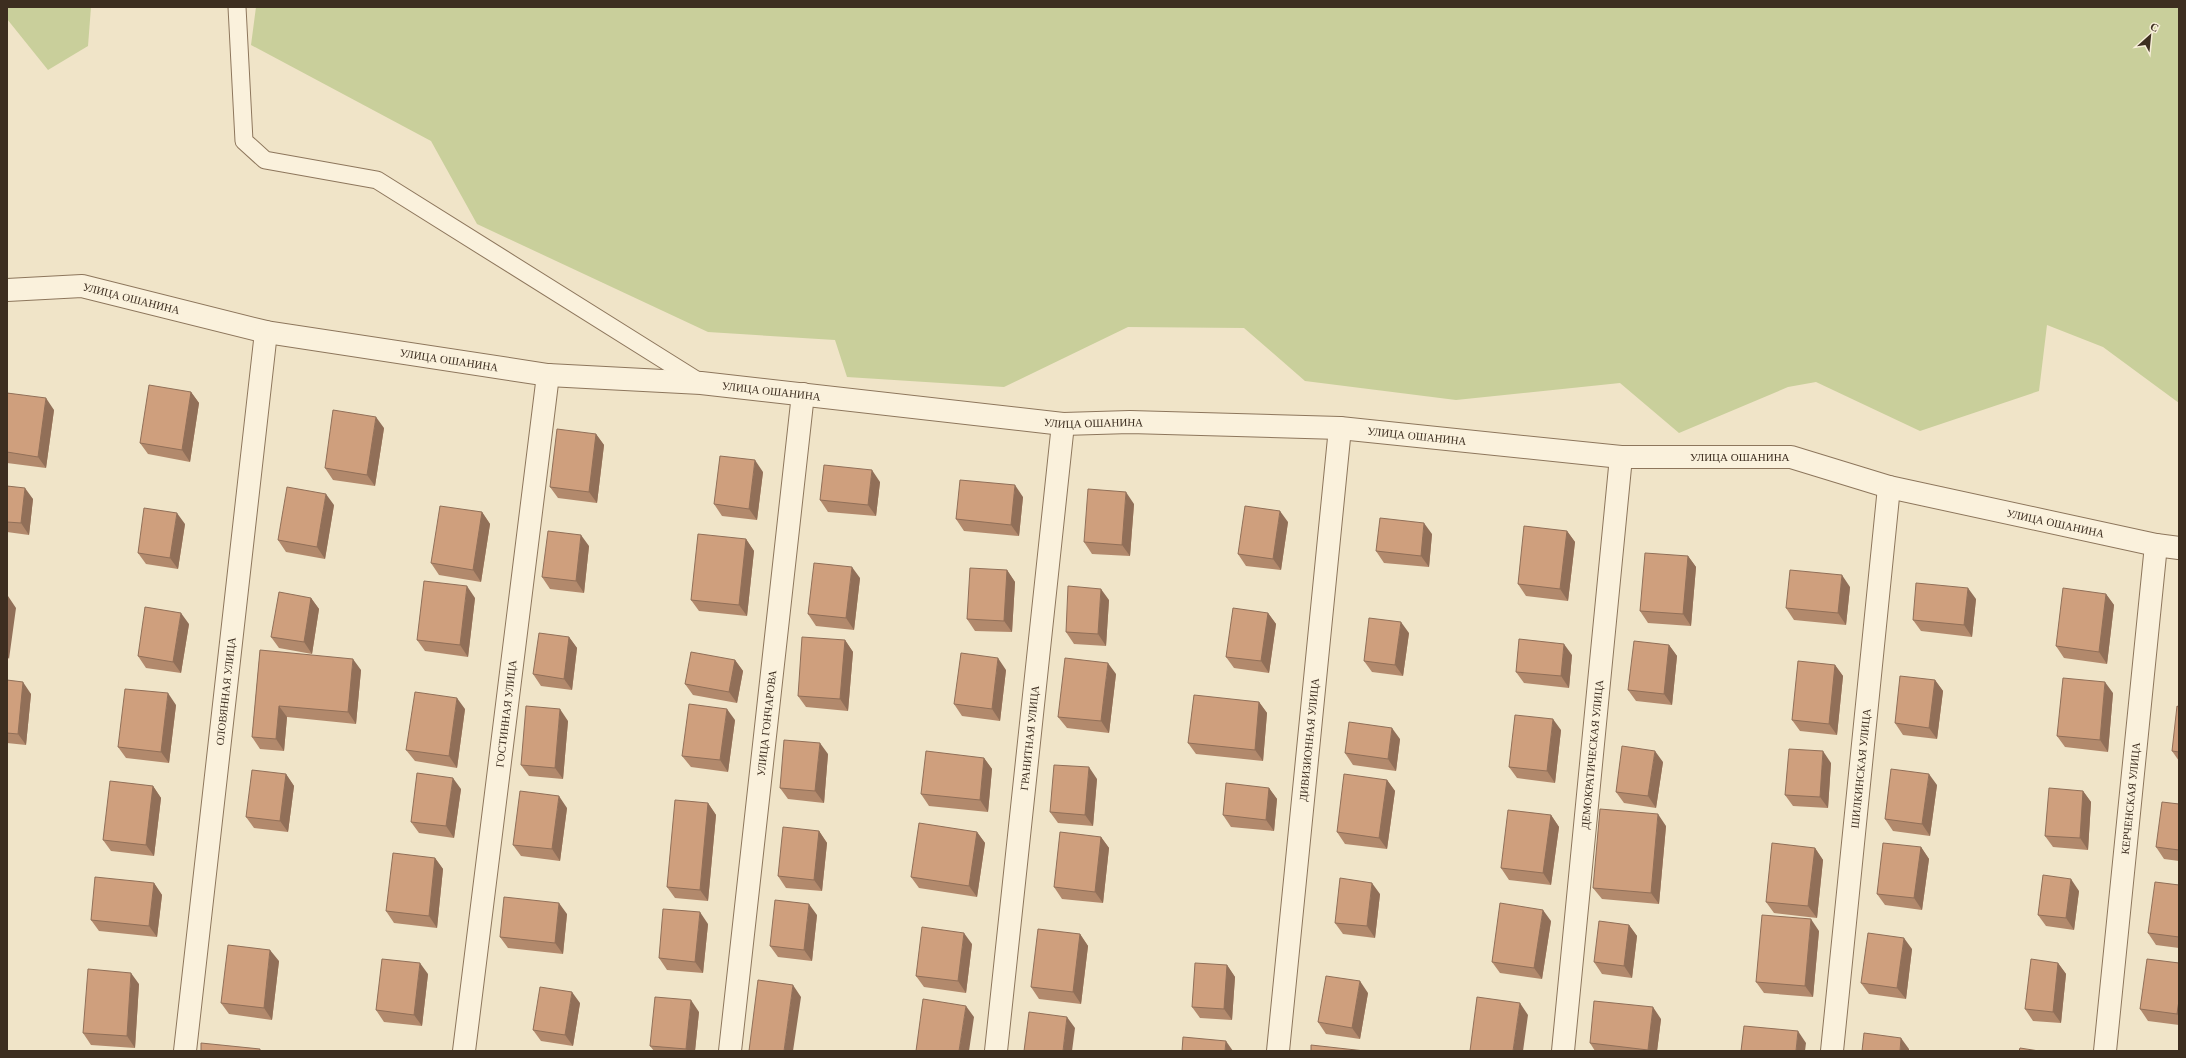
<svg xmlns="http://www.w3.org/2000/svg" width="2186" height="1058" font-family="'Times New Roman',serif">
  <rect width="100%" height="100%" fill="#f0e4c8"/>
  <path fill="#c9cf9b" d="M7,7h84l-3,39 -40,24 -41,-51z
    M256,7h1923v396l-76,-56 -56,-22 -8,66 -119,40 -104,-49 -28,5 -109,46 -59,-50 -164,17 -151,-19 -61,-53 -116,-1 -124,60 -157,-10 -12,-37 -127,-8 -231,-108 -46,-83 -180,-96z"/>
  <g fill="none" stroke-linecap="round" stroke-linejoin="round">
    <g stroke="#8d765c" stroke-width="19">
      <path id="lane" d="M237,7l7,134 21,19 112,20 324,203"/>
    </g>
    <g stroke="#8d765c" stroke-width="24">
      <g id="street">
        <path id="s1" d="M7,290l75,-4 184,46 282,43 153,8 362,41 67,-2 210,6 281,29h170l98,30 267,58 23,3"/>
        <path id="s2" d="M185,1051l81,-719"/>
        <path id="s3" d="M464,1051l84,-676"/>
        <path id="s4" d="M730,1051l73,-657"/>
        <path id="s5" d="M996,1051l67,-627"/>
        <path id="s6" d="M1278,1051l62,-623"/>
        <path id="s7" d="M1563,1051l58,-594"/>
        <path id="s8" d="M1832,1051l57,-564"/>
        <path id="s9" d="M2105,1051l51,-506"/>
      </g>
    </g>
    <use href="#lane" stroke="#faf1dc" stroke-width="17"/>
    <use href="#street" stroke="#faf1dc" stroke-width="22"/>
  </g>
  <path fill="#b2896c" d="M191,392l8,11 -9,59 -42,-8 -8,-11z
    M7,393l47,17 -8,58 -39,-5z
    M384,428l-9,58 -42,-6 -8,-12z
    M596,434l8,11 -7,58 -39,-5 -8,-11z
    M763,472l-6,48 -35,-4 -8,-12z
    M880,482l-4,34 -48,-4 -8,-12z
    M7,486l26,13 -4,36 -22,-3z
    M1023,497l-4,39 -55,-5 -8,-12z
    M1134,504l-4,52 -38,-2 -8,-12z
    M334,505l-9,54 -39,-7 -8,-12z
    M482,512l8,12 -9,58 -42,-7 -8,-12z
    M1288,522l-7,48 -35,-4 -8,-12z
    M185,524l-7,45 -32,-5 -8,-11z
    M1567,531l8,11 -7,59 -42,-5 -8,-12z
    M1432,534l-3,33 -45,-4 -8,-12z
    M746,539l8,12 -7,65 -48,-5 -8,-11z
    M589,546l-5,47 -34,-4 -8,-12z
    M1688,556l8,11 -5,59 -43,-3 -8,-12z
    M1007,570l8,12 -3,50 -37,-1 -8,-12z
    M860,578l-6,52 -38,-4 -8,-12z
    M1850,587l-4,38 -52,-5 -8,-12z
    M2106,594l8,11 -7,59 -43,-6 -8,-12z
    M311,598l8,11 -7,45 -33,-6 -8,-11z
    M475,598l-7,59 -43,-6 -8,-11z
    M1976,599l-4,38 -51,-6 -8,-11z
    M1109,600l-3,46 -32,-2 -8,-12z
    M1268,613l8,11 -7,49 -35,-5 -8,-11z
    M189,624l-8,49 -35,-5 -8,-12z
    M1409,633l-6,43 -31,-4 -8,-11z
    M569,637l8,11 -5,42 -31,-4 -8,-12z
    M845,640l8,12 -5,59 -42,-4 -8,-11z
    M1669,645l8,11 -5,49 -36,-4 -8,-11z
    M260,650l101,20 -5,54 -69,-7 -3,34 -24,-2 -8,-12z
    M1572,655l-3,33 -45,-5 -8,-11z
    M735,660l8,11 -6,32 -44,-8 -8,-11z
    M1835,665l8,11 -6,59 -37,-4 -8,-11z
    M1006,670l-6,51 -38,-5 -8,-12z
    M1116,674l-7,59 -42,-5 -9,-11z
    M7,680l24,14 -5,51 -19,-2z
    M1935,680l8,11 -6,48 -34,-4 -8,-12z
    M2113,693l-5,59 -43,-5 -8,-11z
    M1259,702l8,11 -4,48 -67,-7 -8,-11z
    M176,705l-7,58 -43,-5 -8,-11z
    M2179,707v54l-7,-10z
    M465,709l-8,59 -42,-7 -9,-11z
    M735,720l-7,52 -37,-5 -9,-11z
    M568,721l-5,58 -34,-3 -8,-11z
    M1561,730l-6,53 -38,-5 -8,-11z
    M1400,739l-4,32 -43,-6 -8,-12z
    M828,754l-4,49 -36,-4 -8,-11z
    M984,758l8,11 -4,43 -59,-6 -8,-12z
    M1663,762l-7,46 -32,-5 -8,-11z
    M1831,763l-3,45 -35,-2 -8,-11z
    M286,774l8,12 -6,46 -34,-4 -8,-11z
    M1097,779l-4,47 -35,-3 -8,-11z
    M1387,780l8,11 -8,58 -42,-5 -8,-12z
    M1937,785l-7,51 -37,-5 -8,-12z
    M153,786l8,12 -7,58 -43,-5 -8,-11z
    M1269,788l8,11 -3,32 -43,-4 -8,-12z
    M461,789l-7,49 -35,-5 -8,-11z
    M2083,791l8,11 -3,48 -35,-3 -8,-11z
    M708,803l8,12 -8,86 -33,-3 -8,-11z
    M2179,804v57l-15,-2 -8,-12z
    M567,808l-7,53 -39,-5 -8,-11z
    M1551,815l8,12 -8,58 -42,-5 -8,-12z
    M1666,826l-7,78 -57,-5 -9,-11z
    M819,831l8,12 -5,48 -36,-3 -8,-12z
    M977,832l8,11 -8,54 -58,-9 -8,-11z
    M1101,837l8,11 -6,55 -41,-4 -8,-12z
    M1921,847l8,12 -7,51 -37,-5 -8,-11z
    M1815,848l8,12 -6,58 -43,-5 -8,-11z
    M435,858l8,11 -6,59 -43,-5 -8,-12z
    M154,883l8,12 -5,42 -58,-6 -8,-11z
    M2179,885v63l-23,-3 -8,-12z
    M2079,891l-5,39 -28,-4 -8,-11z
    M1380,894l-5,44 -32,-4 -8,-11z
    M567,914l-4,40 -55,-6 -8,-11z
    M817,915l-5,46 -34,-4 -8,-11z
    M1551,921l-9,58 -42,-6 -8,-11z
    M708,924l-5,49 -36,-3 -8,-12z
    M1629,925l8,11 -5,42 -30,-4 -8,-12z
    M1819,931l-6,66 -49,-4 -8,-11z
    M1080,934l8,12 -7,58 -42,-5 -8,-12z
    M972,944l-6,49 -42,-6 -8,-11z
    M1912,949l-6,50 -37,-5 -8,-11z
    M279,961l-7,59 -43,-6 -8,-11z
    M2058,963l8,11 -5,49 -28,-2 -8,-12z
    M2179,963v62l-31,-4 -8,-12z
    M1227,965l8,12 -3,43 -32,-2 -8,-11z
    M428,974l-6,52 -38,-4 -8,-12z
    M139,984l-4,64 -44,-3 -8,-12z
    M1368,993l-8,46 -34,-5 -8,-12z
    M580,1003l-7,43 -32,-5 -8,-11z
    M699,1012l-4,39h-41l-4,-5z
    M1661,1019l-4,32h-62l-5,-8z"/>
  <path fill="#916f58" d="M191,392l8,11 -9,59 -8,-12z
    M46,398l8,12 -8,58 -8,-11z
    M376,417l8,11 -9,58 -8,-11z
    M596,434l8,11 -7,58 -8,-11z
    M755,460l8,12 -6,48 -8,-11z
    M872,470l8,12 -4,34 -8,-11z
    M1015,485l8,12 -4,39 -8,-11z
    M25,488l8,11 -4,36 -8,-12z
    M1126,492l8,12 -4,52 -8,-11z
    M326,494l8,11 -9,54 -8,-12z
    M1280,511l8,11 -7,48 -8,-11z
    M482,512l8,12 -9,58 -8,-12z
    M177,513l8,11 -7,45 -8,-11z
    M1424,523l8,11 -3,33 -8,-11z
    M1567,531l8,11 -7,59 -8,-12z
    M581,535l8,11 -5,47 -8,-12z
    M746,539l8,12 -7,65 -8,-11z
    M1688,556l8,11 -5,59 -8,-12z
    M852,567l8,11 -6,52 -8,-12z
    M1007,570l8,12 -3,50 -8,-11z
    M1842,575l8,12 -4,38 -8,-12z
    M467,586l8,12 -7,59 -8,-12z
    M1968,588l8,11 -4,38 -8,-12z
    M1101,589l8,11 -3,46 -8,-12z
    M2106,594l8,11 -7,59 -8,-12z
    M8,596l8,12 -7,51 -2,-3v-54z
    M311,598l8,11 -7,45 -8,-12z
    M181,613l8,11 -8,49 -8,-11z
    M1268,613l8,11 -7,49 -8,-12z
    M1401,622l8,11 -6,43 -8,-11z
    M569,637l8,11 -5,42 -8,-11z
    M845,640l8,12 -5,59 -8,-12z
    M1564,644l8,11 -3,33 -8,-12z
    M1669,645l8,11 -5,49 -8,-11z
    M998,658l8,12 -6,51 -8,-12z
    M353,659l8,11 -5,54 -8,-12z
    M735,660l8,11 -6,32 -8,-11z
    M1108,663l8,11 -7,59 -8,-12z
    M1835,665l8,11 -6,59 -8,-11z
    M1935,680l8,11 -6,48 -8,-11z
    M23,682l8,12 -5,51 -8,-11z
    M2105,682l8,11 -5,59 -8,-12z
    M168,693l8,12 -7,58 -8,-11z
    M457,698l8,11 -8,59 -8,-12z
    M1259,702l8,11 -4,48 -8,-11z
    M279,706l8,11 -3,34 -8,-12z
    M560,709l8,12 -5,58 -8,-11z
    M727,709l8,11 -7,52 -8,-12z
    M1553,719l8,11 -6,53 -8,-12z
    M1392,728l8,11 -4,32 -8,-12z
    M820,743l8,11 -4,49 -9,-12z
    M1655,751l8,11 -7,46 -8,-12z
    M1823,751l8,12 -3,45 -8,-11z
    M984,758l8,11 -4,43 -8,-12z
    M1089,767l8,12 -4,47 -8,-11z
    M286,774l8,12 -6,46 -8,-11z
    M1929,774l8,11 -7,51 -8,-12z
    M453,778l8,11 -7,49 -8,-12z
    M1387,780l8,11 -8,58 -8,-11z
    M153,786l8,12 -7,58 -8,-11z
    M1269,788l8,11 -3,32 -8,-11z
    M2083,791l8,11 -3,48 -8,-12z
    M559,796l8,12 -7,53 -8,-12z
    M708,803l8,12 -8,86 -8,-11z
    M1658,814l8,12 -7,78 -8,-11z
    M1551,815l8,12 -8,58 -8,-12z
    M819,831l8,12 -5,48 -8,-11z
    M977,832l8,11 -8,54 -8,-11z
    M1101,837l8,11 -6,55 -8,-11z
    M1921,847l8,12 -7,51 -8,-12z
    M1815,848l8,12 -6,58 -9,-12z
    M435,858l8,11 -6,59 -8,-12z
    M2071,879l8,12 -5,39 -8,-12z
    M154,883l8,12 -5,42 -8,-11z
    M1372,883l8,11 -5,44 -8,-12z
    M559,903l8,11 -4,40 -8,-11z
    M809,904l8,11 -5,46 -8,-11z
    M1543,910l8,11 -9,58 -8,-11z
    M700,912l8,12 -5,49 -8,-11z
    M1811,919l8,12 -6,66 -8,-11z
    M1629,925l8,11 -5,42 -8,-12z
    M964,933l8,11 -6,49 -8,-12z
    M1080,934l8,12 -7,58 -8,-12z
    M1904,938l8,11 -6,50 -9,-11z
    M270,950l9,11 -7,59 -8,-12z
    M420,963l8,11 -6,52 -8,-11z
    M2058,963l8,11 -5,49 -8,-11z
    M1227,965l8,12 -3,43 -8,-11z
    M131,973l8,11 -4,64 -8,-12z
    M1360,981l8,12 -8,46 -8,-11z
    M793,985l8,12 -8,54h-9z
    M572,992l8,11 -7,43 -8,-11z
    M691,1000l8,12 -4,39h-8l-1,-2z
    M2179,1000v17l-2,-3z
    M1520,1003l8,12 -5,36h-10z
    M966,1006l8,11 -5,34h-10z
    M1653,1007l8,12 -4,32h-8l-1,-1z
    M1067,1017l8,11 -3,23h-9z
    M1798,1031l8,12 -1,8h-9z
    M1901,1038l8,11v2h-9z
    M1226,1041l7,10h-8z"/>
  <path fill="#cf9f7d" stroke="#916f58" d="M149,385l42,7 -9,58 -42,-7z
    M7,393l39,5 -8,59 -31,-5z
    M333,410l43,7 -9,58 -42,-7z
    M557,429l39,5 -7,58 -39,-5z
    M720,456l35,4 -6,49 -35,-5z
    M824,465l48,5 -4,35 -48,-5z
    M960,480l55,5 -4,40 -55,-6z
    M7,486l18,2 -4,35 -14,-1z
    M287,487l39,7 -9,53 -39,-7z
    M1088,489l38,3 -4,53 -38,-3z
    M440,506l42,6 -9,58 -42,-7z
    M1245,506l35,5 -7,48 -35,-5z
    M144,508l33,5 -7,45 -32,-5z
    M1380,518l44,5 -3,33 -45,-5z
    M1524,526l43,5 -7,58 -42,-5z
    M548,531l33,4 -5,46 -34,-4z
    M698,534l48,5 -7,66 -48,-5z
    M1645,553l43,3 -5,58 -43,-3z
    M814,563l38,4 -6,51 -38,-4z
    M970,568l37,2 -3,51 -37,-2z
    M1790,570l52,5 -4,38 -52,-5z
    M424,581l43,5 -7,59 -43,-5z
    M1916,583l52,5 -4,37 -51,-5z
    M1068,586l33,3 -3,45 -32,-2z
    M2063,588l43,6 -7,58 -43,-6z
    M279,592l32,6 -7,44 -33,-5z
    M145,607l36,6 -8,49 -35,-6z
    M1233,608l35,5 -7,48 -35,-4z
    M1369,618l32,4 -6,43 -31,-4z
    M539,633l30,4 -5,42 -31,-5z
    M802,637l43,3 -5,59 -42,-3z
    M1519,639l45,5 -3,32 -45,-4z
    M1634,641l35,4 -5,49 -36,-4z
    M260,650l93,9 -5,53 -69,-6 -3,33 -24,-2z
    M691,652l44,8 -6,32 -44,-8z
    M961,653l37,5 -6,51 -38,-5z
    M1065,658l43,5 -7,58 -43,-4z
    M1798,661l37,4 -6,59 -37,-4z
    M1900,676l35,4 -6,48 -34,-5z
    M2063,678l42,4 -5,58 -43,-4z
    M7,680l16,2 -5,52 -11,-1z
    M125,689l43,4 -7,59 -43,-5z
    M415,692l42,6 -8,58 -43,-6z
    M1194,695l65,7 -4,48 -67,-7z
    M689,704l38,5 -7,51 -38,-4z
    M526,706l34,3 -5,59 -34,-3z
    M2177,706l2,1v45l-7,-1z
    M1515,715l38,4 -6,52 -38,-4z
    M1349,722l43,6 -4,31 -43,-6z
    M784,740l36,3 -5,48 -35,-3z
    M1622,746l33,5 -7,45 -32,-4z
    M1789,749l34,2 -3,46 -35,-2z
    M926,751l58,7 -4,42 -59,-6z
    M1054,765l35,2 -4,48 -35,-3z
    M1891,769l38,5 -7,50 -37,-5z
    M252,770l34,4 -6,47 -34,-4z
    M417,773l36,5 -7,48 -35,-4z
    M1344,774l43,6 -8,58 -42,-6z
    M110,781l43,5 -7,59 -43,-5z
    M1226,783l43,5 -3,32 -43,-5z
    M2049,788l34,3 -3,47 -35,-2z
    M520,791l39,5 -7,53 -39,-4z
    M675,800l33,3 -8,87 -33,-3z
    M2162,802l17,2v46l-23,-3z
    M1600,809l58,5 -7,79 -58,-5z
    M1508,810l43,5 -8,58 -42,-5z
    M919,823l58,9 -8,54 -58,-9z
    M783,827l36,4 -5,49 -36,-4z
    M1060,832l41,5 -6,55 -41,-5z
    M1772,843l43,5 -7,58 -42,-4z
    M1883,843l38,4 -7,51 -37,-4z
    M393,853l42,5 -6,58 -43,-5z
    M2043,875l28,4 -5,39 -28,-3z
    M95,877l59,6 -5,43 -58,-6z
    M1340,878l32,5 -5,43 -32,-3z
    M2155,882l24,3v52l-31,-4z
    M504,897l55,6 -4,40 -55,-6z
    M775,900l34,4 -5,46 -34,-4z
    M1500,903l43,7 -9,58 -42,-6z
    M663,909l37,3 -5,50 -36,-4z
    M1762,915l49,4 -6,67 -49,-4z
    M1599,921l30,4 -5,41 -30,-4z
    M922,927l42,6 -6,48 -42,-5z
    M1038,929l42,5 -7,58 -42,-5z
    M1868,933l36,5 -7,50 -36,-5z
    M228,945l42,5 -6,58 -43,-5z
    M382,959l38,4 -6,52 -38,-5z
    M2031,959l27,4 -5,49 -28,-3z
    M2147,959l32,4v37l-2,14 -37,-5z
    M1195,963l32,2 -3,44 -32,-2z
    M88,969l43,4 -4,63 -44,-3z
    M1326,976l34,5 -8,47 -34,-6z
    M758,980l35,5 -9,66h-35z
    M540,987l32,5 -7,43 -32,-5z
    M655,997l36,3 -5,49 -36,-3z
    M1477,997l43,6 -7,48h-43z
    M923,999l43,7 -7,45h-43z
    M1594,1001l59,6 -5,43 -58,-7z
    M1029,1012l38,5 -4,34h-39z
    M1744,1026l54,5 -2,20h-55z
    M1864,1033l37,5 -1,13h-38z
    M1183,1037l43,4 -1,10h-43z
    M201,1043l59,6v2h-59z
    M1311,1045l54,6h-54z
    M2020,1048l19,3h-20z"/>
  <g text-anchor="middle" stroke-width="4" stroke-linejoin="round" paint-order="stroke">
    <g font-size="11" fill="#3d2e20" stroke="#f7eed8">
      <text dy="4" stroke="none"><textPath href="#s1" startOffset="126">УЛИЦА ОШАНИНА</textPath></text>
      <text dy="4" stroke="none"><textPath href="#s1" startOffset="450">УЛИЦА ОШАНИНА</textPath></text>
      <text dy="4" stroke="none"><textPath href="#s1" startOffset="774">УЛИЦА ОШАНИНА</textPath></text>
      <text dy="4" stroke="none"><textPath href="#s1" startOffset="1098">УЛИЦА ОШАНИНА</textPath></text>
      <text dy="4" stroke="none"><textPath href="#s1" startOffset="1422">УЛИЦА ОШАНИНА</textPath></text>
      <text dy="4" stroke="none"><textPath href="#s1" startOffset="1746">УЛИЦА ОШАНИНА</textPath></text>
      <text dy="4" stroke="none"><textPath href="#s1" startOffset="2070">УЛИЦА ОШАНИНА</textPath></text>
      <text dy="4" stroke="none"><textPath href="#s2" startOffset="362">ОЛОВЯННАЯ УЛИЦА</textPath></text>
      <text dy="4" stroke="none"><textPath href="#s3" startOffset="340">ГОСТИННАЯ УЛИЦА</textPath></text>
      <text dy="4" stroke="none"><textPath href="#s4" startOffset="330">УЛИЦА ГОНЧАРОВА</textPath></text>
      <text dy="4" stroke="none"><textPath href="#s5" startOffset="315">ГРАНИТНАЯ УЛИЦА</textPath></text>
      <text dy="4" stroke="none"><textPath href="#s6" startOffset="313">ДИВИЗИОННАЯ УЛИЦА</textPath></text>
      <text dy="4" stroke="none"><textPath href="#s7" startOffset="298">ДЕМОКРАТИЧЕСКАЯ УЛИЦА</textPath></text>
      <text dy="4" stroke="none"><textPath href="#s8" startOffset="284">ШИЛКИНСКАЯ УЛИЦА</textPath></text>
      <text dy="4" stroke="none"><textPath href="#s9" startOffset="254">КЕРЧЕНСКАЯ УЛИЦА</textPath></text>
    </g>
  </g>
  <rect width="2186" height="1058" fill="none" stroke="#3d2e20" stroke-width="16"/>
  <g transform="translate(2150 36) rotate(27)" stroke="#f7eed8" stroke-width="3" paint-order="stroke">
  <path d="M0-3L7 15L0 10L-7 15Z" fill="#3d2e20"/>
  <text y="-6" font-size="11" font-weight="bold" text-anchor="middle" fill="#3d2e20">С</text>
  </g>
</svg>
